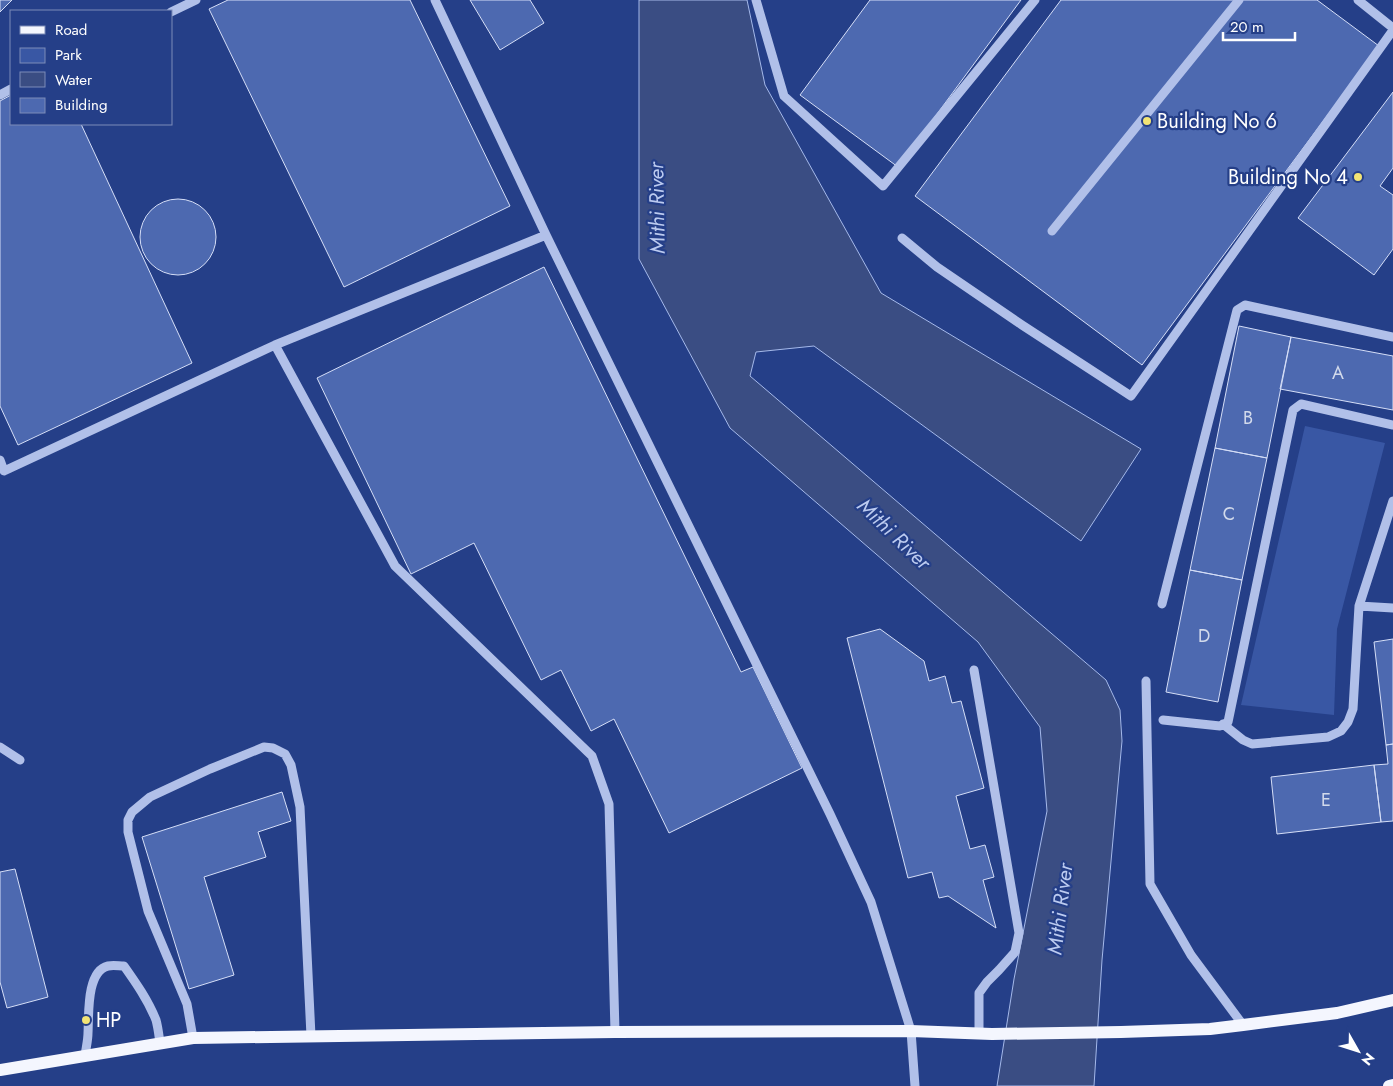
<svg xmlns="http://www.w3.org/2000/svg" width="1393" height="1086" font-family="Jost,sans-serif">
  <rect width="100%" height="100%" fill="#253f88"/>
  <path fill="#3957a4" d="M1305,426l80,17 -48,186 -3,86 -93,-10z"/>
  <path fill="#3a4d83" stroke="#a5b9ea" d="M639,0h108l18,85 116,208 260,156 -60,92 -267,-195 -58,6 -6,24 356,304 14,30 2,31 -20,219 -8,126h-97l17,-107 33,-168 -7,-84 -62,-85 -248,-214 -91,-169z"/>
  <path fill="#4d69b0" stroke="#d5def7" d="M0,0h12l-12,12z
    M228,0h182l100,206 -166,81 -135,-278z
    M470,0h60l14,23 -44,27z
    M870,0h151l-123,167 -98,-72z
    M1061,0h256l62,46 -237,319 -227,-169z
    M1393,92v76l-13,18 13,9v54l-19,26 -76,-57z
    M11,95v29h70l111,239 -174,82 -18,-39v-305z
    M140 237a38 38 0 1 1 76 0a38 38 0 1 1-76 0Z
    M544,267l197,405 12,-5 49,101 -133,65 -55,-114 -23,12 -30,-61 -20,10 -67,-137 -63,31 -94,-196z
    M1239,326l52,11 -24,121 -52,-10z
    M1291,337l102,19v54l-113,-21z
    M1215,448l52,10 -25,122 -52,-10z
    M1190,570l52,10 -24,122 -52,-10z
    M880,629l44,32 5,20 16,-5 7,27 9,-2 23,87 -28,8 14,53 15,-4 9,32 -11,3 13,48 -48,-32 -9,2 -7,-26 -24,6 -61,-240z
    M1393,639v105l-7,1 -12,-103z
    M1393,744v77l-12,1 -7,-57 14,-1 -2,-19z
    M1374,765l7,57 -104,12 -6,-57z
    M282,792l9,29 -33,11 8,25 -62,20 30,98 -45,14 -47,-152z
    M15,869l33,128 -41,11 -7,-26v-110z"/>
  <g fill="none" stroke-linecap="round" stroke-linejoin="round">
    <path stroke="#b1c0e9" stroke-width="9" d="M435,0l111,235 284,579 41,88 40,129 4,55
      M756,0l28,96 99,90 152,-186
      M1358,0l35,28
      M171,12l25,-12
      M0,95l11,-6
      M1052,231l187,-231
      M546,235l-271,110 120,221 197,190 17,48 6,228
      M902,238l35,29 85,58 109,71 262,-366
      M0,460l4,11 271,-126
      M1162,604l75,-294 8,-5 148,32
      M1359,606l34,-105
      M974,670l45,263 -4,19 -16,18 -12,12 -8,11v41
      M1146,681l4,203 41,71 52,70
      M1163,720l57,6 8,-4 65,-312 8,-6 92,21
      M1223,724l20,16 9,4 76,-7 13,-6 7,-9 5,-13 6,-103 34,2
      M0,747l20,13
      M193,1038l-6,-34 -39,-93 -20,-79v-12l4,-8 18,-15 60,-28 54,-22 9,1 12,6 6,11 9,42 11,229
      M85,1056c1,-8 3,-16 3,-23 1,-17 -2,-62 20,-67 5,-1 11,0 16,0 12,17 24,34 32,54 2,7 3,16 4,23"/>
    <path stroke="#f4f6fe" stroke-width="12" d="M0,1070l193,-32 422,-6 296,-1 81,3 129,-2 89,-3 33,-4 94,-12 56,-13
      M1389,1086l4,-1"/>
  </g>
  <g fill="#f3e475" stroke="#253f88" stroke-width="2">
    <circle cx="1147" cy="121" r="5"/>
    <circle cx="1358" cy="177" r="5"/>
    <circle cx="86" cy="1020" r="5"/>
  </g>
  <g text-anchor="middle" stroke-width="4.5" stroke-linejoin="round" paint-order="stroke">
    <g font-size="18" fill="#d2daeb">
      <text x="1338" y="379">A</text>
      <text x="1248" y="424">B</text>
      <text x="1229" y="520">C</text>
      <text x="1204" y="642">D</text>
      <text x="1326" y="806">E</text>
    </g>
    <g font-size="20" fill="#fff" stroke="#253f88" text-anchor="start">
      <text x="1157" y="128">Building No 6</text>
      <text x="1348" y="184" text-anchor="end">Building No 4</text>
      <text x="96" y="1027">HP</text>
    </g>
    <g font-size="21" font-style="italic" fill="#bccbf0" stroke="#253f88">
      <text transform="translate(657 208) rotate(-91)" y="7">Mithi River</text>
      <text transform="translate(894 534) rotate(44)" y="7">Mithi River</text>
      <text transform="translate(1060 909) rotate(-83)" y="7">Mithi River</text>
    </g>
  </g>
  <rect x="10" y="10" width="162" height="115" fill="#253f88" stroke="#7c8cb8"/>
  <rect x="20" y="26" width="25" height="8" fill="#f4f6fe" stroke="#7c8cb8"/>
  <text x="55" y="35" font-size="15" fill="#ffffff">Road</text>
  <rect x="20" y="48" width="25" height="15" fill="#3957a4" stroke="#7c8cb8"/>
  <text x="55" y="60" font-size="15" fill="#ffffff">Park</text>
  <rect x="20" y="72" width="25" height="15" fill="#3a4d83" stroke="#7c8cb8"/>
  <text x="55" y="85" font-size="15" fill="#ffffff">Water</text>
  <rect x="20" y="98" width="25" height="15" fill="#4d69b0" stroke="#7c8cb8"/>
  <text x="55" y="110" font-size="15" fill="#ffffff">Building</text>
  <g transform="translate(1358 1051) rotate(129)" stroke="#253f88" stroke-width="4" paint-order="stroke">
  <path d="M0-4L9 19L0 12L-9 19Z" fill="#ffffff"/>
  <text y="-8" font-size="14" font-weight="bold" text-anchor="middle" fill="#ffffff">N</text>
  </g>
  <path d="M1223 32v8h72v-8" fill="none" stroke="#ffffff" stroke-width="2.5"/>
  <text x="1230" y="32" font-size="15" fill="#ffffff" stroke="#253f88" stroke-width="4" paint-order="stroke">20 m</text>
</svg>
